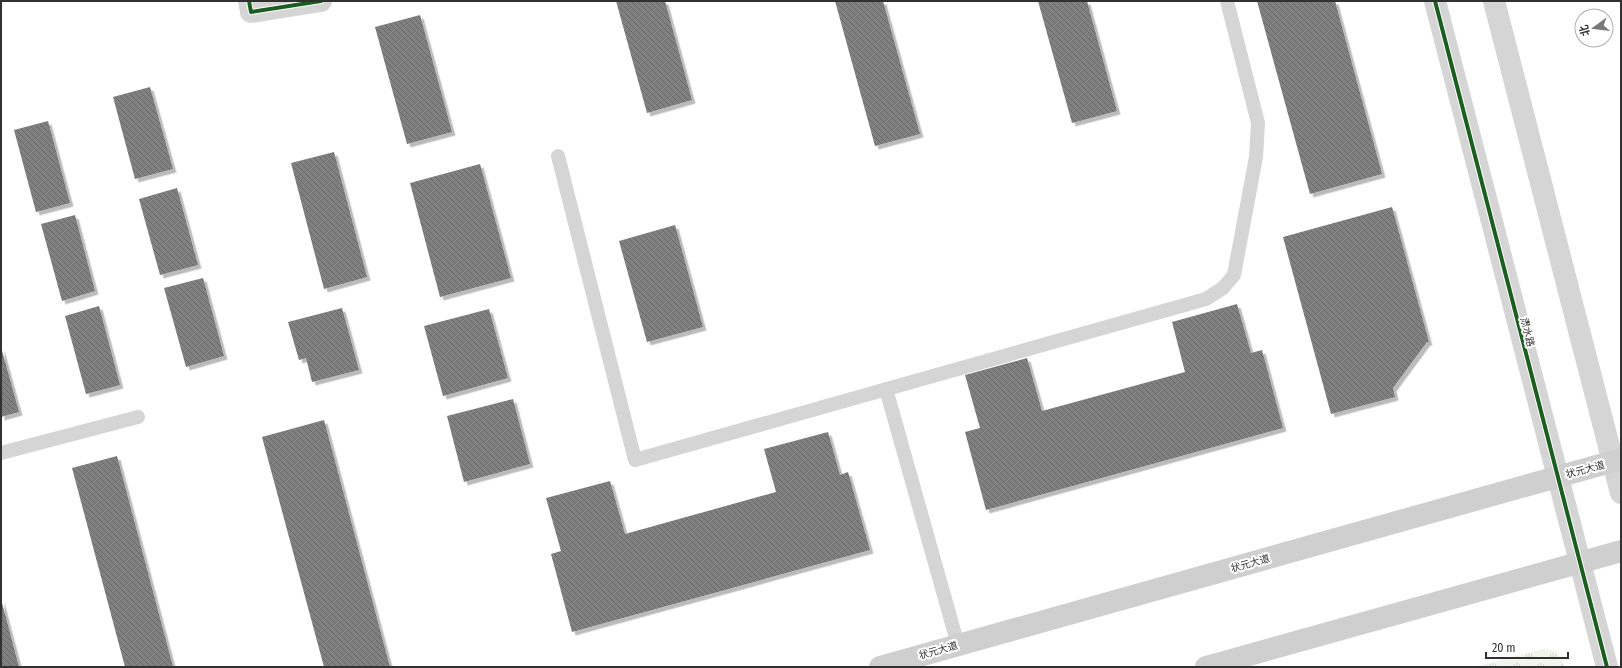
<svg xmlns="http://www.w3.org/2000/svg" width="1622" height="668" font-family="'Fira Sans Condensed','Noto Sans SC',sans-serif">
  <defs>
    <pattern id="grass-tufts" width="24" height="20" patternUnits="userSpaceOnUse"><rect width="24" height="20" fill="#f1f6ed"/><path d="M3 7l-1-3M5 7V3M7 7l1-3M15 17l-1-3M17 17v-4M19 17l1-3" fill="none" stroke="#cfd3cc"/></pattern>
    <pattern id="building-back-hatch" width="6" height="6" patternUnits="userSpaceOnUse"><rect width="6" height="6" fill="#808080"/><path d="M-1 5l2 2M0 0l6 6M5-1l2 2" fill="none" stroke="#696969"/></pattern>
    <filter id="shadow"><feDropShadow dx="3.5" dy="3.5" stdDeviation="0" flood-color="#0004"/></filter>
  </defs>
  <rect width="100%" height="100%" fill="#fff"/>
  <path fill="url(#grass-tufts)" d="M1543,649l15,2 7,16h-92z"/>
  <path fill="url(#building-back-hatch)" filter="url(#shadow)" d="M616,1h49l27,99 -45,13z
    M835,1h48l37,133 -45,12z
    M1038,1h49l30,110 -45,12z
    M1257,1h78l47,173 -72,20z
    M420,15l32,117 -45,12 -32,-117z
    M150,87l23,82 -38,10 -22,-82z
    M48,121l22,82 -34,9 -22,-82z
    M334,152l33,125 -43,12 -33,-126z
    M480,164l31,114 -71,19 -30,-114z
    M177,188l21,77 -38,10 -21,-76z
    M1392,207l37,135h-2l-34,46 2,9 -64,17 -48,-177z
    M75,215l20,76 -33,10 -21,-77z
    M675,225l28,102 -56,15 -28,-101z
    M203,278l21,78 -38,11 -22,-79z
    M1237,304l14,49 11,-3 21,78 -297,82 -21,-78 15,-4 -15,-53 62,-17 15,53 143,-39 -13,-50z
    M99,306l21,79 -34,9 -21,-78z
    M342,308l17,62 -47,12 -6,-24 -7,2 -11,-38z
    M489,309l19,69 -65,18 -19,-70z
    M1,347l18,65 -18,5z
    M513,399l17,65 -66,18 -17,-66z
    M324,420l66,247h-66l-62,-230z
    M828,432l12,43 8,-3 22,78 -298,82 -21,-78 10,-3 -15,-53 64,-17 15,53 151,-42 -12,-43z
    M117,456l56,211h-48l-53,-199z
    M1,599l18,68h-18z"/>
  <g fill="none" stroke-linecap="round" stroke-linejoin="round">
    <path stroke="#d5d5d5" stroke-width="14" d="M558,156l77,304 571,-161 17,-11 11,-13 22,-118 2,-34 -31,-122
      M886,389l72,256
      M1,453l137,-36"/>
    <path stroke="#d5d5d5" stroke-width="22" d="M249,1l2,11 70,-11"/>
    <path stroke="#d5d5d5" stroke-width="22" d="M1435,1l172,666
      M1494,1l127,492"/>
    <path stroke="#cfcfcf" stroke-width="22" d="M880,667l741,-208
      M1206,667l415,-116"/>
    <g stroke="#fff" stroke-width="6">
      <path id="cycleway" d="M249,1l2,11 70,-11
        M1435,1l172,666"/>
    </g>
    <use href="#cycleway" stroke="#1b5e20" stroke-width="4"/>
  </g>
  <g text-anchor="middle" stroke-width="4" stroke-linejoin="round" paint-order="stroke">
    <g font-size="10" fill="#313131" stroke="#fff">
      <text transform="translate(1528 332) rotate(76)" y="4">肃水路</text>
      <text transform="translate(1585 469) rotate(-15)" y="4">状元大道</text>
      <text transform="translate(1250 563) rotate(-16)" y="4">状元大道</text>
      <text transform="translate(938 650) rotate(-16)" y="4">状元大道</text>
    </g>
  </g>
  <rect width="1622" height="668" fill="none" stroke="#313131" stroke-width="4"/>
  <g transform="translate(1594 28) rotate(255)"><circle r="19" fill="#ffffff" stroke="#adadad"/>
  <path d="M0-3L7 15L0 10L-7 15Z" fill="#797979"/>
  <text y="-6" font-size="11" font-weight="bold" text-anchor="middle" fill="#313131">北</text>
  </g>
  <path d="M1486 652v6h82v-6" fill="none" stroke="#313131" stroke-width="2"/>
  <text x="1492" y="652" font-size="12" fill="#313131" stroke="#ffffff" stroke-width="3" paint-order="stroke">20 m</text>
</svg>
